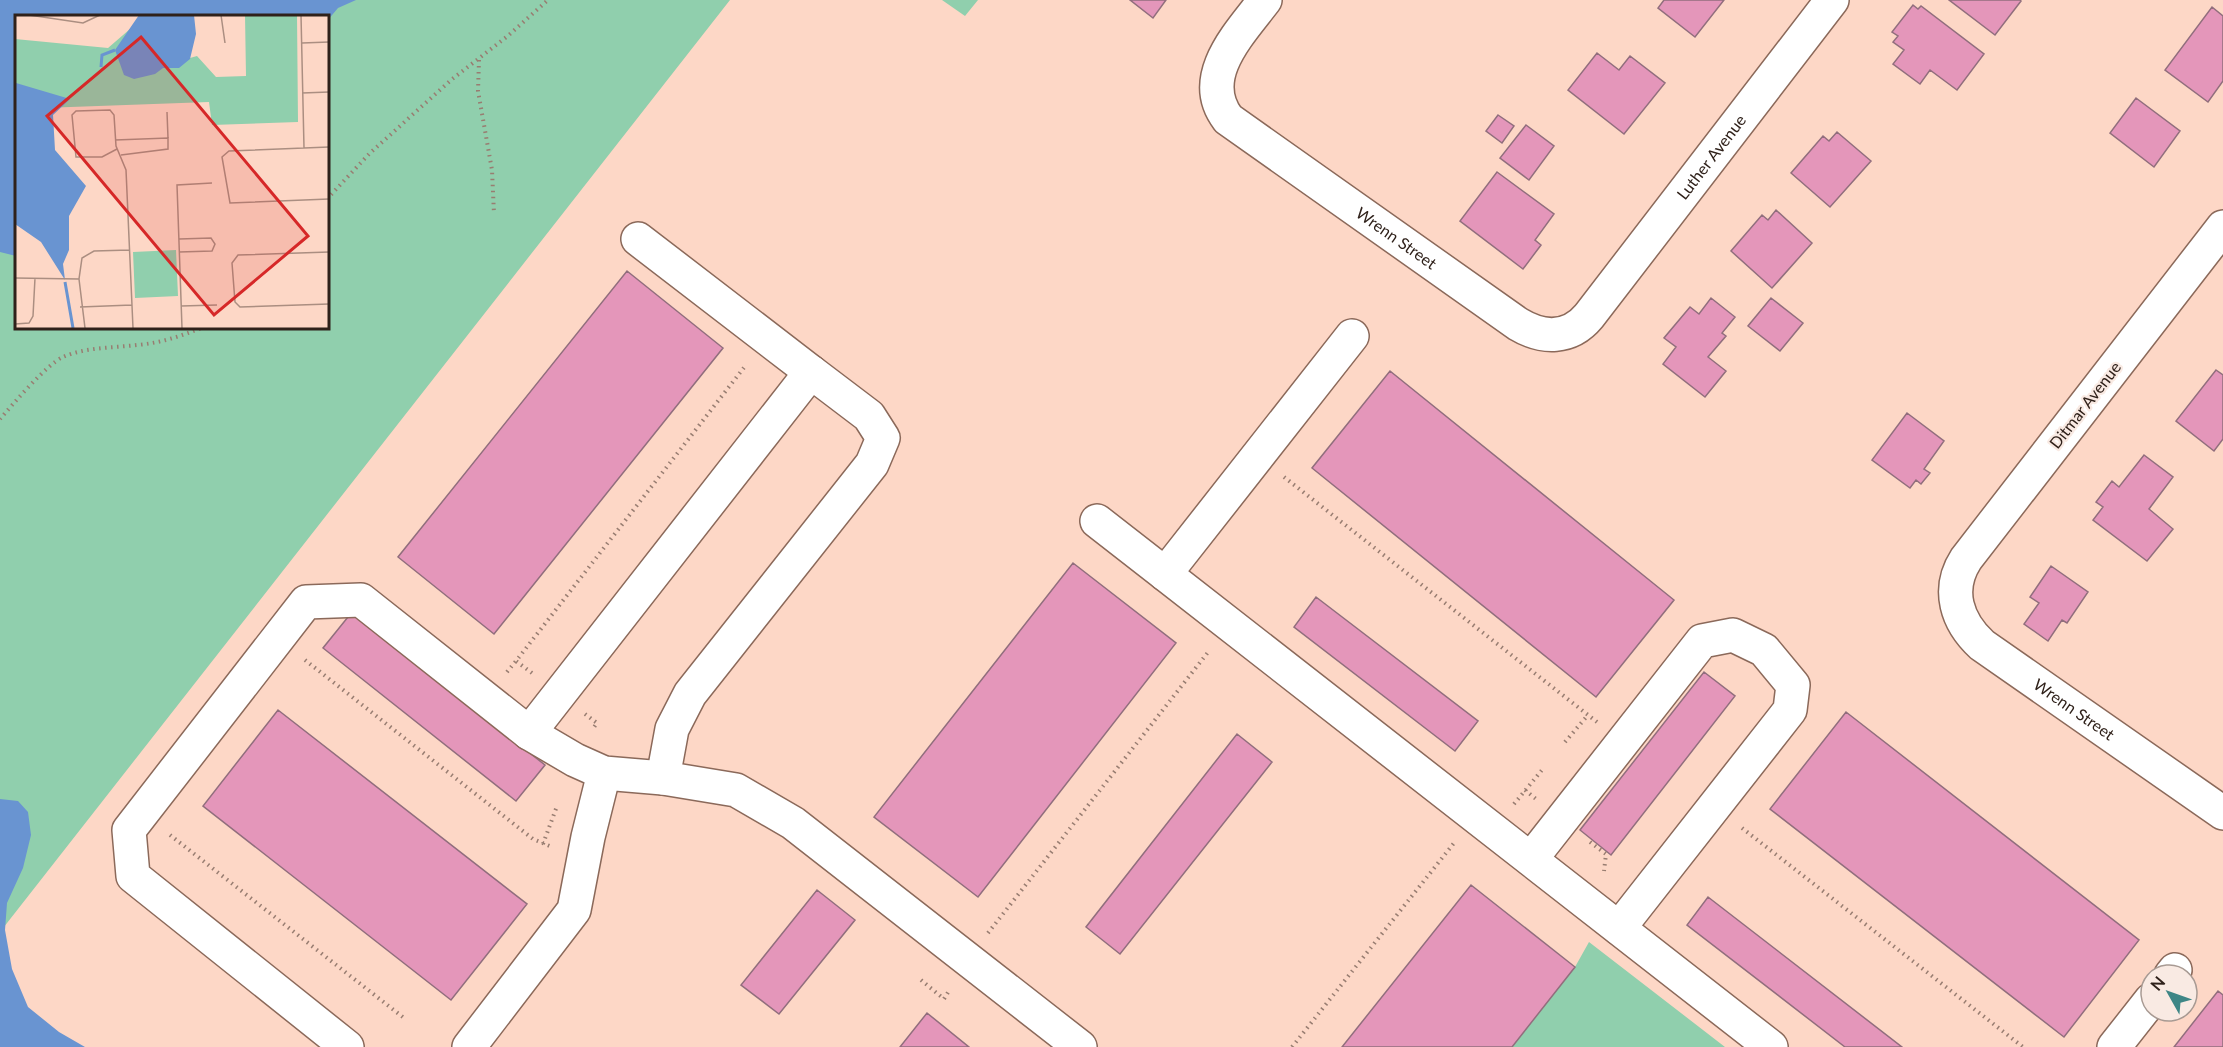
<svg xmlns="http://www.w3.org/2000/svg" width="2223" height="1047" font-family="Lato,sans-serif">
  <rect width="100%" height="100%" fill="#fdd7c6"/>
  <path fill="#90cfad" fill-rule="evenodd" d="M0,0h730l-730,932zM16,16h311v311h-311z
    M942,0h36l-13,16z
    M1589,942l136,105h-213l63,-80z"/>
  <path fill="#6994d1" d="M0,0h356l-18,8 -11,13v-5h-311v240l-16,-4z
    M0,799l18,2 10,11 3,23 -8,33 -16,35 -2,27 7,39 16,38 31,25 26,15h-85z"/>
  <path fill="#e496ba" stroke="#916e7d" stroke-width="1.5" d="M1130,0h36l-13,18z
    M1664,0h60l-29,37 -37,-29z
    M1949,0h71l1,1 -26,34z
    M1913,5l5,4 3,-3 63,48 -27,36 -27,-20 -10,14 -27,-20 11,-14 -11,-8 5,-6 -6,-4z
    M2212,7l11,9v65l-15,21 -43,-32z
    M1597,53l22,17 11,-14 35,27 -41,51 -56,-44z
    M2136,98l44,33 -26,36 -44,-34z
    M1498,115l16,11 -12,17 -16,-12z
    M1526,125l28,21 -25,34 -29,-22z
    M1837,132l34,29 -41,46 -39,-34 32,-37 6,5z
    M1497,172l57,42 -19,26 6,5 -18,24 -63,-48z
    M1776,210l36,33 -40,45 -41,-37 31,-36 6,5z
    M627,271l96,77 -229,286 -96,-77z
    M1711,298l24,19 -13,16 4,3 -18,21 18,14 -21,26 -42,-33 13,-17 -12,-9 26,-31 9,7z
    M1771,298l32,25 -23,28 -32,-25z
    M2216,370l7,5v64l-9,12 -38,-30z
    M1390,371l284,229 -78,97 -284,-229z
    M1907,413l37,28 -20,28 6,4 -9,11 -5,-4 -6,8 -38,-28z
    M2144,455l29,22 -24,32 24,20 -26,32 -54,-41 10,-13 -7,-5 16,-21 7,6z
    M1073,563l103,80 -198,254 -104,-80z
    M2051,566l37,26 -21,31 -5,-3 -14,21 -24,-17 15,-21 -9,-6z
    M1316,597l162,124 -23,30 -161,-124z
    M352,612l193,153 -29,36 -193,-153z
    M1704,672l31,24 -124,159 -31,-25z
    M278,710l249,194 -76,96 -248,-194z
    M1846,712l293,228 -75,97 -294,-228z
    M1237,734l35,28 -152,192 -34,-27z
    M1471,885l104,82 -63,80h-170z
    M817,890l38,30 -76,94 -38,-29z
    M1708,897l194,150h-57l-158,-122z
    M2218,991l5,4v52h-49z
    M927,1013l42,34h-69z"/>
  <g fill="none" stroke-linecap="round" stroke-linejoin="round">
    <g stroke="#8b695a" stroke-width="36">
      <g id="minor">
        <path id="s1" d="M1265,0c-25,33 -69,77 -37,119l290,205c25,15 52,15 71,-8l243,-316"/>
        <path id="s2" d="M2223,227l-257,332c-20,31 -9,63 16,86l241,168"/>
        <path d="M638,239l173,133"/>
        <path d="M1352,336l-187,238 606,473"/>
        <path d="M1097,521l68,53"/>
        <path d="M529,733l282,-361 58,44 14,22 -11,26 -182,230 -18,35 -9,49"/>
        <path d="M1531,859l171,-218 31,-6 31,15 29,35 -3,25 -171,218"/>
        <path d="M2171,975l4,-5"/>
        <path d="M347,1047l-214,-171 -4,-46 177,-228 55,-2 168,133 46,27 29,13 59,5 73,12 57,33 287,224"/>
        <path d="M469,1047l105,-137 14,-73 16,-64"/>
        <path d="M2114,1047l37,-47"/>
      </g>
    </g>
    <path stroke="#987d71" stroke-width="4" stroke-dasharray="1.5 4.5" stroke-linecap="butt" d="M479,60l-1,31 14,79 2,44
      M327,199l42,-45 82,-74 58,-45 39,-35
      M0,419c13,-15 47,-55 63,-62 23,-10 49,-9 74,-12 24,-2 44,-9 67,-18
      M1284,477l313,245
      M305,660l228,179 19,8
      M507,672l9,-11
      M532,673l-16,-12 230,-296
      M585,714l12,9 -5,7
      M1565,742l23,-27
      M1525,790l11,9
      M1514,804l28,-34
      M1742,828l281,219
      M170,835l234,183
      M1590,842l16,12 -2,17
      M543,844l14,-38
      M988,933l221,-282
      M921,980l23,19 6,-10
      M1292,1047l162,-204"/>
    <use href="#minor" stroke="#fff" stroke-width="33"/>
  </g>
  <g text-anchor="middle" stroke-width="4.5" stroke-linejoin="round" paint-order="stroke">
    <g font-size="16" fill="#2f211a" stroke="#f9eae3">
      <text dy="6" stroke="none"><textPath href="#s1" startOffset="770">Luther Avenue</textPath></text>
      <text dy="6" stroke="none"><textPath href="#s1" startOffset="342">Wrenn Street</textPath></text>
      <text transform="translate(2085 405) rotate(-52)" y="6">Ditmar Avenue</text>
      <text dy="6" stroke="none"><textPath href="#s2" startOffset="628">Wrenn Street</textPath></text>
    </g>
  </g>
  <g transform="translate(15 15)">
    <rect width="314" height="314" fill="#fdd7c6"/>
    <path d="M230,0h52l1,107 -86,3 -3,-23 -194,7v-70l93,9 22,-19 20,3 33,28 14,-4 19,21 30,-1zM161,235l2,46 -43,2 -2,-46z" fill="#90cfad"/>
    <path d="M124,0h55l2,19 -6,25 -11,9h-16l-8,6 -21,5 -10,-4 -9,-25zM1,68l54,16 -17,16 2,35 31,36 -17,30v34l-6,14 2,16 -24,-38 -26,-18z" fill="#6994d1"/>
    <path fill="none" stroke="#6994d1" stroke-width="3" d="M86,52l1,-12 13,-5M50,267l8,46"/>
    <path fill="none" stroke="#ab8e81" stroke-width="1.5" d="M14,0l54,8 17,-8M206,0l4,28M286,0l3,133M287,28l27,-1M287,78l27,-1M152,97l1,26M100,125l53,-2v11l-47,6M314,132l-100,4 -7,6 8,46 99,-4M102,134l-15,8h-26l-4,-42 4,-4 34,-1 4,5 2,31 10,24 7,158M164,224l32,-1 4,6 -3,7 -33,1M314,237l-91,3 -6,8 3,39 5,5 89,-3M0,263l64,1M166,291l36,-1M65,292l52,-2M0,309l14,-1 4,-7 2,-38M70,313l-6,-49 3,-21 12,-7 36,-1M167,313l-5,-143 35,-2"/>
    <path fill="#d62828" fill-opacity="0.15" stroke="#d62828" stroke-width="3" d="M126,22l167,199 -94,79 -167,-199z"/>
    <rect width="314" height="314" fill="none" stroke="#2f211a" stroke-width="3"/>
  </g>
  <g transform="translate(2169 993) rotate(310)"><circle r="28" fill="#f9eae3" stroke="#a89a93" stroke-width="1.5"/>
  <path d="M0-4.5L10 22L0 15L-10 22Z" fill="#3e8686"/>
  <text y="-9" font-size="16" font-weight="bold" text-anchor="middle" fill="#2f211a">N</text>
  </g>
</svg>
